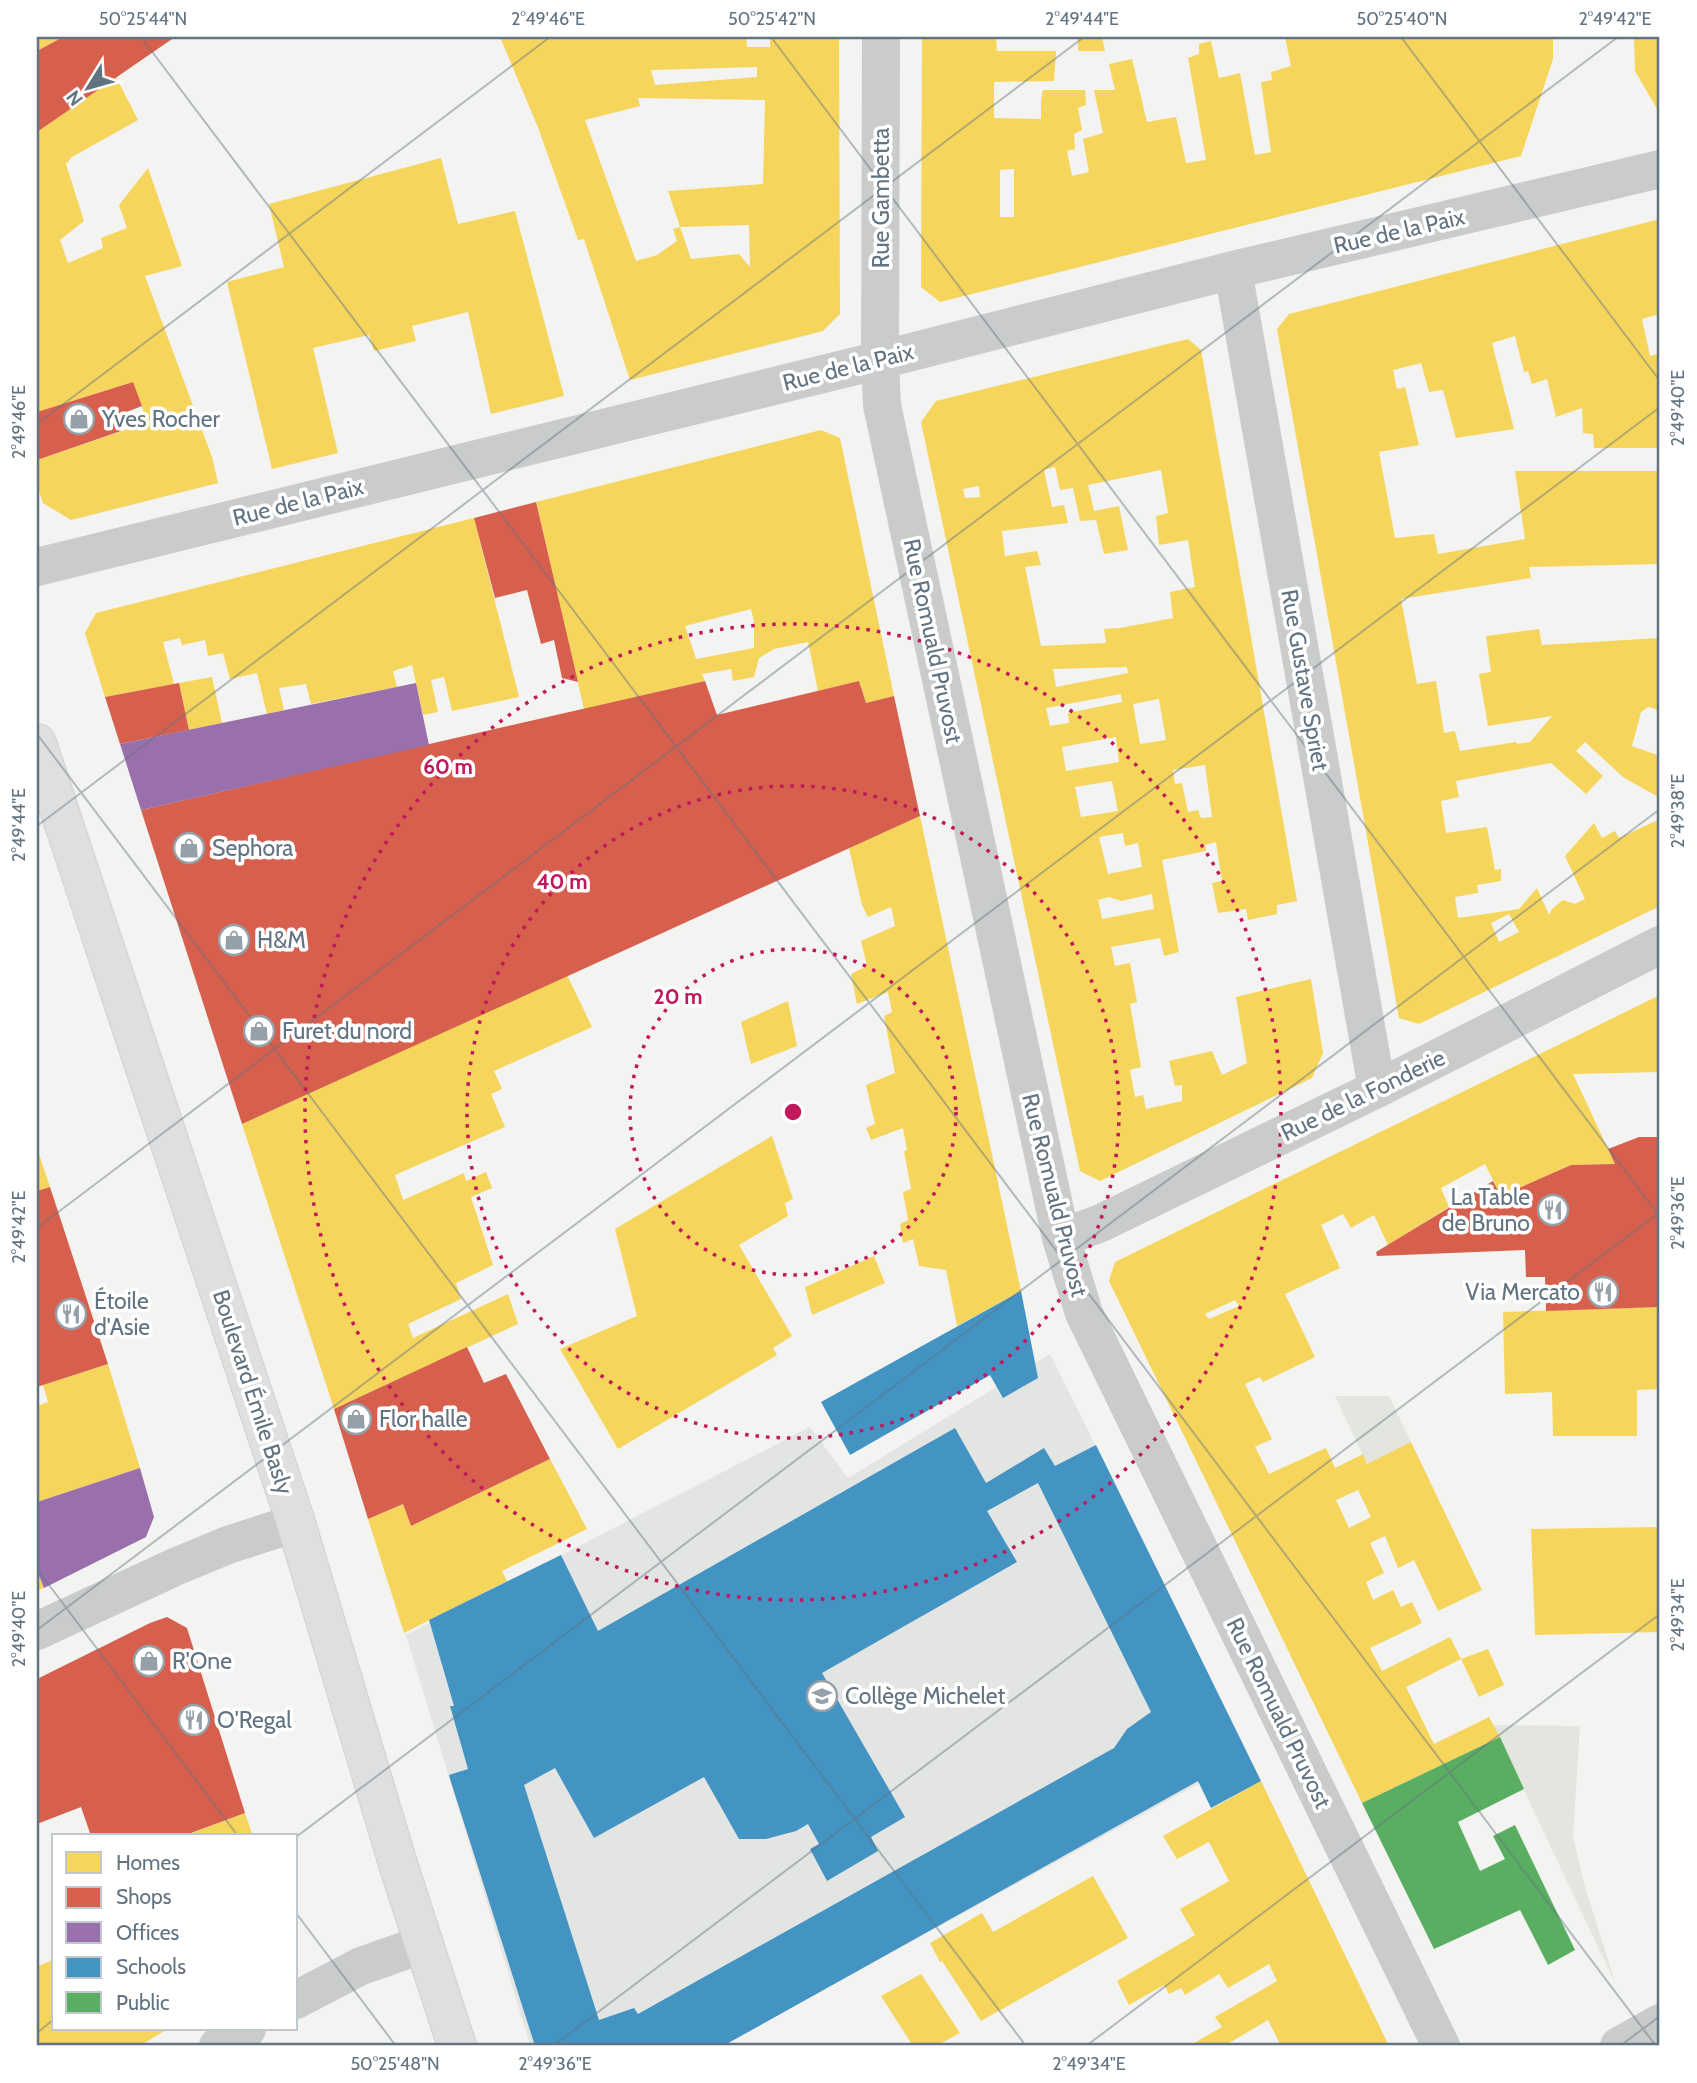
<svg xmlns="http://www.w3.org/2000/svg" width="1697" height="2083" font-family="Cabin,sans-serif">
  <rect width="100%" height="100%" fill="#f3f3f1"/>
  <path fill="#e3e5e3" d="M1050,1354l199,402 -527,290h-72l-18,-37 -102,36 -124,-410 404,-208 38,51z"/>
  <path fill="#e2e6df" d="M1335,1396h54l22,46 -44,22z
    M1493,1725l87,1 -7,111 12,50 31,98z"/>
  <path fill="#f6d55c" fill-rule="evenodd" d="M37,37h26l-26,14z
    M500,37h246l1,10h23v-10h69l1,277 -17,17 -193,49 -46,-141 -6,1 -39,-110zM757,67v10l-102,8 -4,-15zM638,98l127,2 -2,84 -95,7 12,36 -7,2 4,12 -20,14 -21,6 -51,-141 55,-14zM749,225l1,42 -11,-13 -48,5 -11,-32z
    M922,37h74l1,14h59l-2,30 -60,1v36l47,1v-19l2,-10h42l1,15 -8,3 4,22 -8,4 1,15 -8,2 5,25 17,-4 -6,-33 20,-6 -9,-43h21l-6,-26 23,-5 15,63 29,-5 10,46 20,-3 -18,-102 11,-4v-10l12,-3 8,37 21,-5 15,82 16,-3 -10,-70 11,-2 -1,-8 20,-6 -6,-29h268v22l-32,97 -581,146 -19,-15zM1014,169v48h-14v-47z
    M1078,37h24l3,14h-27z
    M1634,37h26v77l-25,-43z
    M116,77l22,43 -66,37 -6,7 18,57 -24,19 8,23 35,-15 -2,-10 26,-10 -8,-23 29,-37 34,98 -37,10 67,181 6,26 -147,37 -28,-17 -6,-18v-25l97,-33 -2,-8 13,-4 -12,-33 -96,30v-280z
    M441,158l17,66 57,-13 49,185 -73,18 -23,-102 -56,14 4,15 -42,10 -5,-16 -56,13 25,105 -66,16 -45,-187 57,-15 -15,-63z
    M1660,219v95l-18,5 8,37 10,-3v95h-66l-1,-14 -10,-1 -1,-25 -26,9 -9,-38 -15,5 -4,-13 -4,1 -9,-36 -23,7 22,86 -58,9 -13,-48 -14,2 -8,-29 -28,7 4,19 8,-2 14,58 -40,7 16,86 39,-4 4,20 87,-15 -10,-68h145v93l-131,3 2,11 -130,21 16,85 19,-3 8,52 11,-2 5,20 56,-9 1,2 13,-2 22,-26 -64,10 -9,-52 12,-2 -5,-36 53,-7 3,16 118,-7v75l-7,-5 -5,-1 -7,5 -9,34 28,10v42l-37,-21 -38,-35 -9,9 27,25 -17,18 -35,-31 -95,18 3,16 -18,4 5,32 41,-6 8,43 6,-1v12l-24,4 1,8 -23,4 3,21 61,-9 18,-21 12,27 3,-6 11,-9 12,4 10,-5 -20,-43 29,-33 8,15 13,-7 4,7 41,-19v87l-241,118 -20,-6 -122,-689 12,-15zM1509,914l10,18 -20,10 -8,-19z
    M1188,339l13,11 96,551 -20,4v9l-29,6 -2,-11 -28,4 -6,-30 10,-2 -6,-39 -11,3 1,6 -44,9 17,92 -15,4 -4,-18 -49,9 4,19 15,-3 7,39 -7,2 11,63 -11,3 5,27 8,-2 3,14 36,-8v-16l-7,1 -6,-25 43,-10 10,24 25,-12 -11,-66 75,-18 12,74 -11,25 -212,103 -20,-10 -159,-749 15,-21zM1055,467l5,23 13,-2 7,33 16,-1 8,34 24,-4 -9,-44 -25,5 -6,-26 73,-15 7,43 -12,3 3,29 29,-5 7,47 -25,5 3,26 -53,10 -16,1 2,14 -65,3 -16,-79 16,-2 -4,-14 -32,5 -3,-25 66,-8 -4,-18 -12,2 -8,-37zM979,486l1,11 -15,1 -2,-9zM1127,667l1,6 -72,14 -3,-18zM1121,694l1,8 -54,11 1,10 -19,3 -4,-18zM1159,699l7,41 -26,4 -7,-40zM1116,737l3,25 -53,9 -4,-24zM1205,765l7,52 -11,1 -3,-8 -10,2 -6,-29 -7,1 -2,-14zM1112,781l6,30 -37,6 -6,-30zM1123,833l2,13 13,-3 4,24 -34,7 -9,-37zM1152,894l2,15 -52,10 -4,-19 11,-3 12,4z
    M821,430l19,8 54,258 -28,7 -7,-22 -41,10 -10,-49 -34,7 -15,9 -5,19 -21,4 -2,-12 -29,5 3,7 -121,28 -48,-207zM751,609l3,13v26l-58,11 -11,-33z
    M474,518l45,179 -67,14 -8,-34 -13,3 7,32 -15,3 -11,-50 -19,6 4,16 -86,17 -5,-20 -27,4 5,22 -17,4 -10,-41 -27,6 -7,-26 -15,3 -3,-16 -23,5 -2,-7 -17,4 11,42 -69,13 -20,-64 11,-20z
    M212,677l10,46 -33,7 -10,-47z
    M920,816l101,475 -64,35 -11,-56 -27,-4 -6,-27 -10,4 -3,-19 8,-4 -5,-28 8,-3 -7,-38 3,-1 -4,-22 -32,12 -5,-12 9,-4 -9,-39 29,-12 -11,-57 8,-4 -4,-20 -31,12 -6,-30 16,-8 -6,-25 34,-15 -4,-19 -23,10 -6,-12 -13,-57z
    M567,975l25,52 -98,44 8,18 -11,5 14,33 -110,48 8,25 61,-27 2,8 20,-9 6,16 -21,9 22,68 -37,18 5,16 -53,25 5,14 95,-44 10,30 -184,85 -92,-285z
    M1660,995v77l-87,2 42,90 -44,1 -70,31 -16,-32 -44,24 8,19 -61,38 -14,-30 -23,13 -8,-14 -22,11 19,43 -55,26 30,63 -52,25 -3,-5 -15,7 27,55 -17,8 14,27 57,-26 9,20 28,-14 4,10 44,-22 71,148 -44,21 -24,-51 -16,8 -13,-32 -15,7 14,30 -18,9 7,18 20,-10 8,17 11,-5 10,21 -52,25 12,23 68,-34 11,22 -55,28 28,57 55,-27 11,20 -138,66 -253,-522 6,-19zM1235,1300l4,6 -30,13 -4,-5zM1358,1490l13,27 -22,11 -13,-28z
    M788,1001l9,45 -46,18 -10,-42z
    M772,1136l21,63 -8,4 3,13 -49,29 53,91 -19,12 4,7 -159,94 -58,-100 77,-33 -22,-87z
    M37,1148l13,39 -13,4z
    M874,1256l11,27 -73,32 -7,-28z
    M1660,1307v82l-23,1v46h-84l-1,-44 -47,2 -2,-82z
    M108,1364l32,104 -103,34v-96l11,-4 -5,-17z
    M550,1459l37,70 -85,42 5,10 -103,52 -36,-114 35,-15 8,22z
    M1660,1527v105l-125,3 -4,-106z
    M37,1571l7,17 -7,3z
    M1488,1649l16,36 -25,12 -18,-38z
    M1261,1781l70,145 58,120h-108l-13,-26 -44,26h-35l33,-19 -7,-10 62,-36 -8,-17 -41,24 -9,-14 -34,21 -4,-7 -12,6 -5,-9 -35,20 -12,-24 78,-46 -15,-26 49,-28 -20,-39 -32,17 -14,-23z
    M245,1813l8,23h-69z
    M1093,1876l35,62 -147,83 -39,-60 -2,1 -10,-19 52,-30 11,19z
    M54,1959v70h114l-29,17h-102v-79z
    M921,1974l39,59 -24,13h-23l-32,-50z"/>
  <path fill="#d6604d" d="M63,37h112l-138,95v-81z
    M133,382l9,24 -26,10 5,15 -84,29v-48z
    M536,502l42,180 -16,-4 -8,-38 -13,4 -14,-54 -32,8 -21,-80z
    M705,681l12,34 142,-34 7,22 28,-7 26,120 -678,308 -101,-314z
    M179,683l10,47 -69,14 -15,-47z
    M1639,1137h21v170l-114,4 -1,-34h-19l-1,-27 -148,6 -1,-4 117,-71 8,15 70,-31 44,-1 -7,-15z
    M50,1187l58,177 -71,23v-196z
    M467,1347l17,36 22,-9 44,85 -139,67 -8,-22 -35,15 -34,-110z
    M167,1617l20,11 58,185 -62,23h-92l-10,-29 -44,17v-145l113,-56z"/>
  <path fill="#9970ab" d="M416,683l13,62 -288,65 -21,-66z
    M140,1468l14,49 -8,20 -102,51 -7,-17v-69z"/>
  <path fill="#4393c3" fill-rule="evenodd" d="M1021,1291l17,87 -35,20 -13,-23 -140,80 -29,-53z
    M955,1428l31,55 58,-35 11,18 41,-21 165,336 -50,27 -13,-27 -475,265h-188l-85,-267 -1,-4 19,-6 -18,-63h4l-25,-86 132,-65 37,76zM1038,1483l113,229 -24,17 -13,19 -476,266 -4,-6 -35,12 -75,-235 31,-17 39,70 110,-61 35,62h27l30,-8 12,-7 11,20 -9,5 17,32 51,-30 -7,-14 34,-20 -83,-144 195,-111 -30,-51z"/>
  <path fill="#5aae61" d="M1500,1737l24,52 -66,33 22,49 25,-12 -12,-23 22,-11 60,125 -27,15 -28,-55 -86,39 -72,-146z"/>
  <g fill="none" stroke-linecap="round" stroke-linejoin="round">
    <g stroke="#d0d1d0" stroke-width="40">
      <path id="major" d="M37,743l259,780 102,341 59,182"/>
    </g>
    <path stroke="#cacccc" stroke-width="38" d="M881,37l-1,323 2,45 179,833 23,75 357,733
      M1233,270l144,819
      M37,567l843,-207 353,-90 427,-101
      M1061,1238l40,-15 276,-134 283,-144
      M37,1631l140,-65 51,-21 68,-22
      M296,2000l65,-34 63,-22
      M218,2046l29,-17
      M1619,2046l41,-23"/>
    <use href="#major" stroke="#dfdfe0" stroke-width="38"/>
  </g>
  <path fill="none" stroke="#627382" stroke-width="2" stroke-opacity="0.45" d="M141,37l1515,2009M771,37l889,1180M1401,37l259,344M37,424l513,-387M37,734l989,1312M37,826l1047,-789M37,1228l1581,-1191M37,1569l201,267M37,1630l1623,-1223M296,1837l1364,-1028M296,1913l100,133M37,2033l17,-14M553,2046l1107,-834M1086,2046l574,-432M1620,2046l40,-30"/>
  <g fill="none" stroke="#c2185b" stroke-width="3.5" stroke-dasharray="3.5 7">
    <circle cx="793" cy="1112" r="163"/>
    <circle cx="793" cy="1112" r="326"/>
    <circle cx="793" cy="1112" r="488"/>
  </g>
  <defs>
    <g id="shop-ring" transform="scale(1.575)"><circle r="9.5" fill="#fff" stroke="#95a0a9" stroke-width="1.5"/><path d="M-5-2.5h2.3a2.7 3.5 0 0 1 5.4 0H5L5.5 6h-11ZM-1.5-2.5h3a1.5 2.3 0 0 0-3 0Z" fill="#95a0a9"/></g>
    <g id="restaurant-ring" transform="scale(1.575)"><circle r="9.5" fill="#fff" stroke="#95a0a9" stroke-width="1.5"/><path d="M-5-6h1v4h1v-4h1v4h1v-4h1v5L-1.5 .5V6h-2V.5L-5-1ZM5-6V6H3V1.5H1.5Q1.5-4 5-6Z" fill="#95a0a9"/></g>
    <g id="school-ring" transform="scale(1.575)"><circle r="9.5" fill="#fff" stroke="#95a0a9" stroke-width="1.5"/><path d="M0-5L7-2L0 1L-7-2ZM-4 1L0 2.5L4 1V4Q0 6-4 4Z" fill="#95a0a9"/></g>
  </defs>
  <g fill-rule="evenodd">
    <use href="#shop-ring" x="79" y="419"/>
    <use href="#shop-ring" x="189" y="848"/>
    <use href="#shop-ring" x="234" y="940"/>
    <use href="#shop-ring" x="259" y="1031"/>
    <use href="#restaurant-ring" x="1553" y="1210"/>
    <use href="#restaurant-ring" x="1603" y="1292"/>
    <use href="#restaurant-ring" x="71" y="1314"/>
    <use href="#shop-ring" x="356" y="1419"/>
    <use href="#shop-ring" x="149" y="1661"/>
    <use href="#school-ring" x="822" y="1696"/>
    <use href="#restaurant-ring" x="194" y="1720"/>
  </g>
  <g text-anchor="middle" stroke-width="7" stroke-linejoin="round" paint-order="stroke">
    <g font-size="23" fill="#627382" stroke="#fff">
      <text transform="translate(881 198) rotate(-90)" y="8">Rue Gambetta</text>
      <text transform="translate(1399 231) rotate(-13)" y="8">Rue de la Paix</text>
      <text transform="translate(848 367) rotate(-14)" y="8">Rue de la Paix</text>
      <text transform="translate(298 502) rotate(-14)" y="8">Rue de la Paix</text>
      <text transform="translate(933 641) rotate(78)" y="8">Rue Romuald Pruvost</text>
      <text transform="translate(1305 680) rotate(80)" y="8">Rue Gustave Spriet</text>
      <text transform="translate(1363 1095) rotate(-26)" y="8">Rue de la Fonderie</text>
      <text transform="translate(1055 1195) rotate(76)" y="8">Rue Romuald Pruvost</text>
      <text transform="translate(253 1392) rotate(72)" y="8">Boulevard Émile Basly</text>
      <text transform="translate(1279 1713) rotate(64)" y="8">Rue Romuald Pruvost</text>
    </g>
    <g font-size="23" fill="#627382" stroke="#fff" text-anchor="start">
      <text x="102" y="427">Yves Rocher</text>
      <text x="212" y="856">Sephora</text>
      <text x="257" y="948">H&amp;M</text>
      <text x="282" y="1039">Furet du nord</text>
      <text x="1530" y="1205" text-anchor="end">La Table<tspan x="1530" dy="26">de Bruno</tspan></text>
      <text x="1580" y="1300" text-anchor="end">Via Mercato</text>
      <text x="94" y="1309">Étoile<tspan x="94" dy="26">d'Asie</tspan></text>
      <text x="379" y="1427">Flor halle</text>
      <text x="172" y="1669">R'One</text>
      <text x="845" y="1704">Collège Michelet</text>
      <text x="217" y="1728">O'Regal</text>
    </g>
  </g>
  <circle cx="793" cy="1112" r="10" fill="#c2185b" stroke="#fff" stroke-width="3.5"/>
  <g font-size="21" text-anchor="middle" font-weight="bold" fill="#c2185b" stroke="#fff" stroke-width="7" stroke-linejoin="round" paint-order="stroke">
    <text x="448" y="774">60 m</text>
    <text x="562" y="889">40 m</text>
    <text x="678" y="1004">20 m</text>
  </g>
  <rect width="1697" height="2083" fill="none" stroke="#ffffff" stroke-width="77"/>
  <rect x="52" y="1834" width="245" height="196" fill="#ffffff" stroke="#c0c7cd" stroke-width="2"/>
  <rect x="66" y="1852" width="35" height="21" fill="#f6d55c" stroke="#c0c7cd" stroke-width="2"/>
  <text x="116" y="1870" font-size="21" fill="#627382">Homes</text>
  <rect x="66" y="1887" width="35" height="21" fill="#d6604d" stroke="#c0c7cd" stroke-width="2"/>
  <text x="116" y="1904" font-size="21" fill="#627382">Shops</text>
  <rect x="66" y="1922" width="35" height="21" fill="#9970ab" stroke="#c0c7cd" stroke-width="2"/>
  <text x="116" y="1940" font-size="21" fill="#627382">Offices</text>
  <rect x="66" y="1957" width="35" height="21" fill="#4393c3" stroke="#c0c7cd" stroke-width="2"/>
  <text x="116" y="1974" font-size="21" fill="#627382">Schools</text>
  <rect x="66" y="1992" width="35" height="21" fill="#5aae61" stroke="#c0c7cd" stroke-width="2"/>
  <text x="116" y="2010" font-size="21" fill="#627382">Public</text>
  <g transform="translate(88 88) rotate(233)" stroke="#ffffff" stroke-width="5" paint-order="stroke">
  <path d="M0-5L12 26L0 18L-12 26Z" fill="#627382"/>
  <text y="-10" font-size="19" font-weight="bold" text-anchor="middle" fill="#627382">N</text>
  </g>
  <rect x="38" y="38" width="1620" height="2006" fill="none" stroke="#627382" stroke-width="2.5"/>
  <g font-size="18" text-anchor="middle" fill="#627382">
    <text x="143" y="25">50°25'44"N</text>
    <text x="548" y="25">2°49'46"E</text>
    <text x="772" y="25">50°25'42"N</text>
    <text x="1082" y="25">2°49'44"E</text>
    <text x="1402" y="25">50°25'40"N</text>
    <text x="1615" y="25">2°49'42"E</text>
    <text transform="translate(1678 408) rotate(-90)" y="6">2°49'40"E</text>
    <text transform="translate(19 422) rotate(-90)" y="6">2°49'46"E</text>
    <text transform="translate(1678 811) rotate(-90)" y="6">2°49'38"E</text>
    <text transform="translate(19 825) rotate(-90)" y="6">2°49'44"E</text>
    <text transform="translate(1678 1213) rotate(-90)" y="6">2°49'36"E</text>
    <text transform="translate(19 1227) rotate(-90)" y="6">2°49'42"E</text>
    <text transform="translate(1678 1615) rotate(-90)" y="6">2°49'34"E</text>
    <text transform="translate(19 1629) rotate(-90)" y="6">2°49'40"E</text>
    <text x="395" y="2070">50°25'48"N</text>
    <text x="555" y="2070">2°49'36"E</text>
    <text x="1089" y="2070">2°49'34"E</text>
  </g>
</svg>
